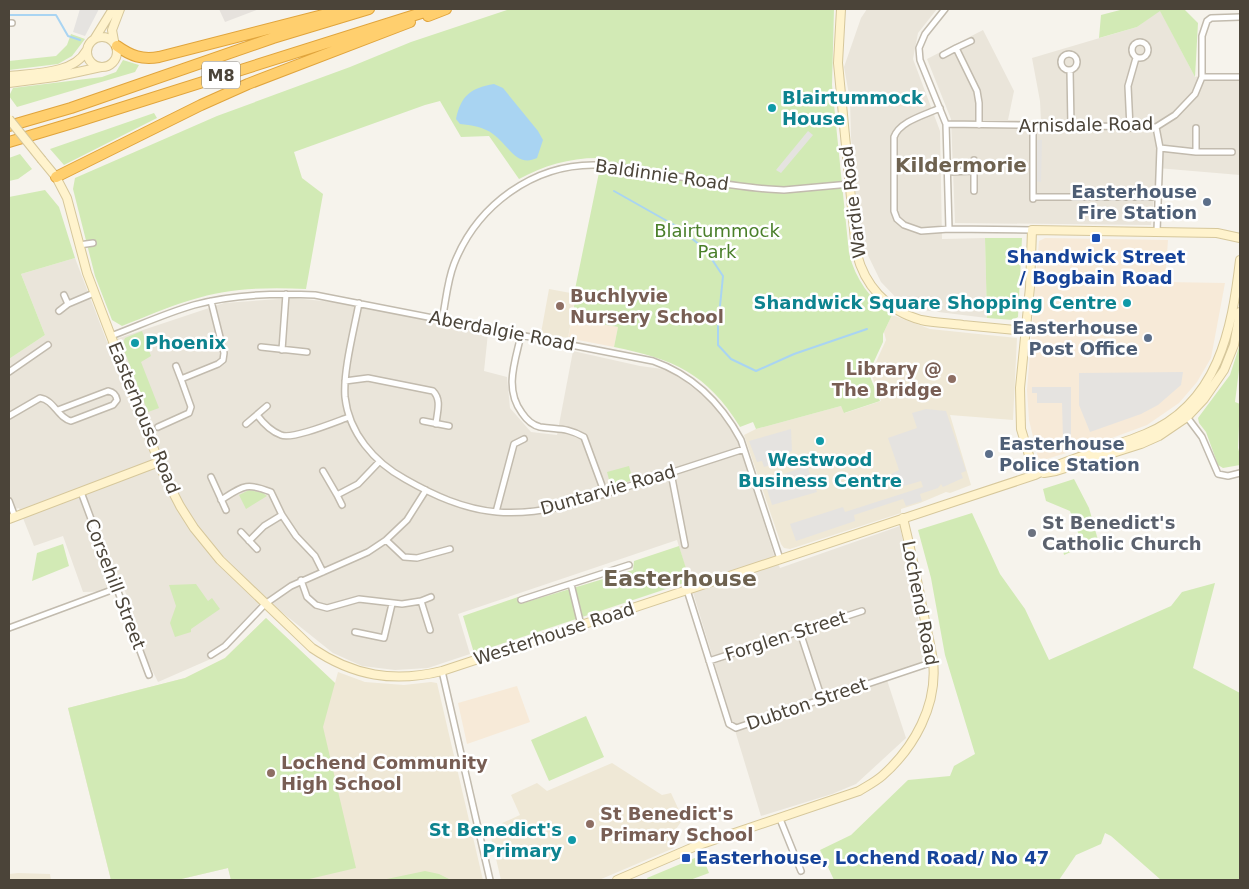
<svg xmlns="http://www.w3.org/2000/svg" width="1249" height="889" font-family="'DejaVu Sans',sans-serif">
  <rect width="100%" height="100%" fill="#f6f3ec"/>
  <path fill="#eae5da" d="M867,9h70l-19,24 -5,26 27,72 2,108 43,-1 2,80 -81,-10 -25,-26 -21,-43 -9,-102 -1,-37 -6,-33 17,-49z
    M1160,10l35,67 12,-4h33v102l-83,-7 -6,57 -196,-2 -4,-104 -24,-60 56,-29 31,61 -6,29 33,1 -1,-20 -8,-43 105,-31z
    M75,258l32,84 117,-39 69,-5 50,5 145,30 -4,38 23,6 3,31 21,24 26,3 16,-84 67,15 30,4 39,30 28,38 37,117 6,13 120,-42 27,138 -42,10 21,64 -50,46 -24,10 -71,22 -84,-276 -219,74 12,40 -42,14 -33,2 -33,-4 -29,-13 -69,-55 -51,60 -55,24 -11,-22 -22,-69 -42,1 -20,-56 -29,10 -15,-38 -10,3v-152l36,-24 -24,-61z"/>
  <path fill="#f7ead8" d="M1045,238l123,2 -3,42 60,1 -14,75 -14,24 -18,21 -32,22 -54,20 -50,15 -5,-3 -9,-37 -2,-30 12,-149z
    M572,319l46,8 -4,20 -46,-9z
    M517,686l13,36 -63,22 -9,-41z"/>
  <path fill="#e6e2dd" d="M219,9h40l-34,13z"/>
  <path fill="#efe8d6" d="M549,289l27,5 -8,44 -27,-5z
    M892,315l38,14 87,9 -4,82 -63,-5 21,70 -21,8 -4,-1 -26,11 -19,6v4l-111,36 -6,-1 -3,-4 -37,-109 12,-6 85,-23 4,7 36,-12 -9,-25v-5l14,-31 -2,-8z
    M266,618l69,65 3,-11 27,10 39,3 27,-3 6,1 46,197h-252l-3,-12 -51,12h-66l-43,-172 117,-30 40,-20z
    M612,763l50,32 9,-2 12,26 -14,20 5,9 -75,32h-98l-12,-51 31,-14 -9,-20 26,-12 10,8z
    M18,873l32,1 1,6h-42v-6z"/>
  <path fill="#d2eab5" d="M510,9h324l-2,76 17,168c6,26 21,46 43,62l-9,19v8l-13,28 1,9 9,22 -36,12 -3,-7 -85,23 -3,-7 -13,5c-33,-54 -67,-68 -126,-80l4,-20 -46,-8 4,-25h-2l28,-136c-29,-1 -58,7 -83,21l-30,-43 -28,1 -21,-36 -15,4 -131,47 8,26 21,16 -17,95c-39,-2 -78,-1 -115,11 -24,7 -46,17 -69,26l-10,-6 -17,-44 -22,-87 2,-11 142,-62 133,-49 61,-25z
    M1124,9h60l14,14 -3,54 -35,-66 -23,16 -38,11 2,-23z
    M71,34l14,5 -13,17 -14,8 -49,6v-9l47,-5 11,-11z
    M123,60l16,5 -4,7 -118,35 -8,-11 4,-8 89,-11 14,-5z
    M154,113l3,5 -93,47 -14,-16z
    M20,154l12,15 -14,10 -9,2v-23z
    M45,190l14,17 16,51 -54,16 24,61 -36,24v-162z
    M985,238h37l-4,79 -5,3 -26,-2z
    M142,331l9,25 -10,6 18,46 -11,4 -26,-67 3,-7z
    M1240,344v26h-1l-4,32 5,2 -2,44 2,7v10l-17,3 -5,-3 -12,-33 -7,-9 -1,-5 32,-43z
    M629,466l4,14 -22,7 -4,-15z
    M1074,479l15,29 9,32 -34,15 -2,-10 18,-7 -10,-27 -24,-10 -3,-12z
    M249,490l14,3 4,3 -21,13 -7,-14z
    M972,513l28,61 25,35 24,51 122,-54 11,-14 33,-9 -22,85 47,25v187h-79l-50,-44 -6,-3 -4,11 -25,11 -17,25h-225l-14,-30 31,-15 57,-55 42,-4 4,-10 21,-12 -30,-99 -14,-77 -13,-48z
    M63,544l6,22 -37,15 5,-28z
    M679,546l11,35 -216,72 -11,-37 55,-19 2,7 113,-34 1,-9z
    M196,584l12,17 4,-3 8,11 -29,20v3l-16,5 -5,-14 6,-17 -7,-21z
    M266,618l69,65 -12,44 33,141 -51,12h-74l-3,-12 -51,12h-66l-43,-172 117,-30 40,-20z
    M586,716l18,41 -55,24 -18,-41z
    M702,855l7,18 -19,7h-42l-1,-2z
    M425,871l14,3 12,6h-69z"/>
  <path fill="#e5e3e0" d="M80,9h19l-14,27 -12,-4z
    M808,131l5,4 -32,38 -5,-3z
    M1033,140h9l-1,42 -8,-1z
    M1183,372l-2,13 -23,20 -17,9 -51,18 -11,-27v-32z
    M1032,387h39v51h-8l-1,-35h-25v-10h-5z
    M926,409l20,2 20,60 -5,2 2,5 -20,9 -2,-3 -3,4 -18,6 2,7 -16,5 -3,-7 -49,16 1,6 -59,20 -6,-17 53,-17 2,5 78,-25 -2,-6 -17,5 -2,-4 -8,3 -3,-11 8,-4 -11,-32 29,-10 -5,-15z
    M791,429l1,22 -4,2 2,6 -26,8 -2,-6 -5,1 -8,-21z
    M807,466l10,26 -45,13 -6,-19 5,-2 -2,-5z"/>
  <path fill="#a9d4f2" d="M494,84l9,4 35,43 5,9 -6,18c-21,10 -29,-14 -44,-24 -9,-7 -22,-9 -33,-10l-4,-5c5,-23 14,-31 38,-35z"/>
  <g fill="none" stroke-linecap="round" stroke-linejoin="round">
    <path stroke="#a9d4f2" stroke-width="2" d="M9,15h47l12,21 12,4
      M614,191l62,35 29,23 18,27 -5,50v19l13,14 25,12 38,-17 73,-25"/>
    <g stroke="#c2bbae" stroke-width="8">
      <path id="street" d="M945,9l-20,25 -6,14 1,12 26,64 3,105
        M9,23h3
        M971,41l-15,7 21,43 2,12v22
        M1132 50a8 8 0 1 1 16 0a8 8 0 1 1-16 0Z
        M1061 62a8 8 0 1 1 16 0a8 8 0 1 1-16 0Z
        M943,55l13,-7
        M1070,70l1,56
        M1202,77h38
        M940,108c-15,7 -40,13 -46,29v74l3,8 7,6 17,6 28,-2 83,1
        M946,124l210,3 19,-12 20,-21 7,-17v-41l5,-15 4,-3 29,-1
        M1156,127l4,21 -3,83
        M1130,128l-2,-42 8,-28
        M1196,128v24
        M1160,148l36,4h36
        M948,172l26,-1
        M974,191v-31
        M1033,197h125
        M1033,199v-73
        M79,245l14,-2
        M64,295l4,9
        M359,303c-5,27 -16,68 -14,94 4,36 29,65 60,82 28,16 58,30 92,33 47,4 92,-13 136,-27 37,-12 74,-24 111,-36
        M59,311l9,-7 26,-11
        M442,320c4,-19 5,-38 12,-56 23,-59 80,-101 144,-99 18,1 36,4 53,7 39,6 78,14 117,17l16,1 66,-6
        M521,335c-6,27 -17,54 1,78 4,6 10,12 18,14 18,3 26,0 44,10l21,57
        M111,336c27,-10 55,-23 83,-31 40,-11 80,-12 121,-10l338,66c40,14 68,42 88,79l39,119
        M261,347l46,5
        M282,350l4,-56
        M176,366l5,13
        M9,372l39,-27
        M345,381l23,-3 65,13c9,9 4,21 3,33
        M257,415c6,8 13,16 24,20 11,5 54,-13 68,-18
        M9,416l31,-18c14,2 18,20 31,23l42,-16 4,-5c-1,-6 -4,-8 -9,-9l-50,19
        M1187,417l15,20 16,37 10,2 12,-3
        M423,421l26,5
        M246,424l21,-18
        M158,427l31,-14 2,-6 -10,-28 37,-15 5,-4 1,-7 -13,-52
        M323,471l14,24 21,-11 21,-22
        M671,473l14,72
        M211,477l15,33
        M81,492l68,183
        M337,495l5,10
        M221,500c22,-14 25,-18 50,-8l11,23 14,21 19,20 8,16
        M9,501l6,16
        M496,512l18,-68 10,-5
        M241,532l16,17
        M386,540l18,17 13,1 33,-9
        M249,541l15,-15 18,-11
        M301,580l6,17 9,8 11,3 32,-9 43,5 19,-3 10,-4
        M571,584l10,41
        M687,590l42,134 7,4 197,-66
        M521,600l108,-35
        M421,601l9,29
        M9,628l108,-40
        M355,632l29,6 8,-34
        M800,632l22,67
        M211,655l14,-9 40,-42 26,-18 77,-34 18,-12 21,-20 19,-30
        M709,661l153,-50
        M442,671l48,209
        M780,819l21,52"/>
    </g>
    <g stroke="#d6c79b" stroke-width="10">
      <path id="secondary" d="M841,9l-3,54 18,187c7,34 31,61 65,70 14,3 28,3 42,5 21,2 42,4 62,6
        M87 52a15 15 0 1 1 30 0a15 15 0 1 1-30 0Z
        M95,38l18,-29
        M114,41l-2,-11 8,-21
        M9,76c24,-3 65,-2 77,-25
        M9,83l46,-6 46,-10
        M42,160l14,17 11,21 20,75 76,200 17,33 14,22 26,32 92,88c41,28 82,35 130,23l593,-196c35,-18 74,-26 110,-41 73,-30 87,-104 95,-174
        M1044,473l12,-2 85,-27 18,-8 28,-19 17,-18 20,-29 10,-25 6,-33
        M1035,475l-14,-46 -1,-41 10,-101 2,-57 185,3 23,5
        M9,519l150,-57
        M617,880l79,-34 163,-55c8,-5 16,-9 23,-15 32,-28 56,-71 51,-115 -2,-15 -6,-30 -9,-45 -6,-33 -13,-65 -21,-98"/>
    </g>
    <g stroke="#e0a43c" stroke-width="12">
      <path id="highway" d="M428,16l18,-7
        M117,46c14,10 25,14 42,11l187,-48
        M9,126l62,-18 202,-70 96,-29
        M9,142l67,-20 358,-113
        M56,177l145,-72 47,-21 162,-62"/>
    </g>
    <use href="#street" stroke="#fff" stroke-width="5"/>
    <use href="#secondary" stroke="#fff3cd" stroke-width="8"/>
    <use href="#highway" stroke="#ffcf6e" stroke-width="10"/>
    <g stroke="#d6c79b" stroke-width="10" stroke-linecap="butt">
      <path id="secondary-bridge" d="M9,119l33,41"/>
    </g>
    <use href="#secondary-bridge" stroke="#fff3cd" stroke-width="8"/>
  </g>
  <g fill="#0f9aa8" stroke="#fff" stroke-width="2">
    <circle cx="772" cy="108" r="5"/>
    <circle cx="1127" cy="303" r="5"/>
    <circle cx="135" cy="343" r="5"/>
    <circle cx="820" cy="441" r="5"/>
    <circle cx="572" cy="840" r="5"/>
  </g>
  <g fill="#5c6f8a" stroke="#fff" stroke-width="2">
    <circle cx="1207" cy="202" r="5"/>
    <circle cx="1148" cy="338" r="5"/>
    <circle cx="989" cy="454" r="5"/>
  </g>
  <g fill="#1a4fb4" stroke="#fff" stroke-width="2">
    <rect x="1091" y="233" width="10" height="10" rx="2.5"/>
    <rect x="681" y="853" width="10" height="10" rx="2.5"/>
  </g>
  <g fill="#8d6e63" stroke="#fff" stroke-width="2">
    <circle cx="560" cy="306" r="5"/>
    <circle cx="952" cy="379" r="5"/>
    <circle cx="271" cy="773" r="5"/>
    <circle cx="590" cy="824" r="5"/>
  </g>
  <circle fill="#6b7280" stroke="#fff" stroke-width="2" cx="1032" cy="533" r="5"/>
  <g text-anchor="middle" stroke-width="5" stroke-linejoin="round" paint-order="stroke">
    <rect fill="#fff" stroke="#817c74" stroke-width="1" x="202" y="61.5" width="38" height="27" rx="4"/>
    <g font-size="16" font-weight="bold" fill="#4b4439">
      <text x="221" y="81">M8</text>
    </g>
    <g font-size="18" font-weight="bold" fill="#0d838f" stroke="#fff" text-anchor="start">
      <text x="782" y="104">Blairtummock<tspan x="782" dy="21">House</tspan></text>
      <text x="1117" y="309" text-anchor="end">Shandwick Square Shopping Centre</text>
      <text x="145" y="349">Phoenix</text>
      <text x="820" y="466" text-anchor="middle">Westwood<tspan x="820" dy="21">Business Centre</tspan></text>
      <text x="562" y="836" text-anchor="end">St Benedict's<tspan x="562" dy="21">Primary</tspan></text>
    </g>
    <g font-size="18" fill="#4b4439" stroke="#fff">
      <text transform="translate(1086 125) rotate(-1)" y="6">Arnisdale Road</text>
      <text transform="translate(662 175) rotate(8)" y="6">Baldinnie Road</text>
      <text transform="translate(853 202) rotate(-97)" y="6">Wardie Road</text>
      <text transform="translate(502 331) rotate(11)" y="6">Aberdalgie Road</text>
      <text transform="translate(144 418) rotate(68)" y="6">Easterhouse Road</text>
      <text transform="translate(608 490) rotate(-16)" y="6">Duntarvie Road</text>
      <text transform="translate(115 584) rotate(69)" y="6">Corsehill Street</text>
      <text transform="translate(920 603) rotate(79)" y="6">Lochend Road</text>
      <text transform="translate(554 634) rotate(-18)" y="6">Westerhouse Road</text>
      <text transform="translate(786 636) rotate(-18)" y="6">Forglen Street</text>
      <text transform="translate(807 704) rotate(-19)" y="6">Dubton Street</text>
    </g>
    <g font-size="18" font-weight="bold" fill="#4e5e75" stroke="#fff" text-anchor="end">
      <text x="1197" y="198">Easterhouse<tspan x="1197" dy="21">Fire Station</tspan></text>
      <text x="1138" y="334">Easterhouse<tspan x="1138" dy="21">Post Office</tspan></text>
      <text x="999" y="450" text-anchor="start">Easterhouse<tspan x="999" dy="21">Police Station</tspan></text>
    </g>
    <g font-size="18" fill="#4a7f2a" stroke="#fff">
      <text x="717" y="237">Blairtummock<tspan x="717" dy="21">Park</tspan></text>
    </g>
    <g font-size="18" font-weight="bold" fill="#164399" stroke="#fff">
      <text x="1096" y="263">Shandwick Street<tspan x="1096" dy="21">/ Bogbain Road</tspan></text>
      <text x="696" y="864" text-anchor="start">Easterhouse, Lochend Road/ No 47</text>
    </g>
    <g font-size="18" font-weight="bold" fill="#785e54" stroke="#fff" text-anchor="start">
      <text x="570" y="302">Buchlyvie<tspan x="570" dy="21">Nursery School</tspan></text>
      <text x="942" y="375" text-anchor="end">Library @<tspan x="942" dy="21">The Bridge</tspan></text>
      <text x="281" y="769">Lochend Community<tspan x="281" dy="21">High School</tspan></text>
      <text x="600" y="820">St Benedict's<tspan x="600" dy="21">Primary School</tspan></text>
    </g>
    <g font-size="18" font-weight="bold" fill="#5b616d" stroke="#fff" text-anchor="start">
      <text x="1042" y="529">St Benedict's<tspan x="1042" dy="21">Catholic Church</tspan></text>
    </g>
    <g font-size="20" font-weight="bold" fill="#6e6250" stroke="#fff">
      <text x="961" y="172">Kildermorie</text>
    </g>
    <g font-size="22" font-weight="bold" fill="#6e6250" stroke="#fff">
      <text x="680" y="586">Easterhouse</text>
    </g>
  </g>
  <rect width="1249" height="889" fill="none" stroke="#4b4439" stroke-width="20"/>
</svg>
